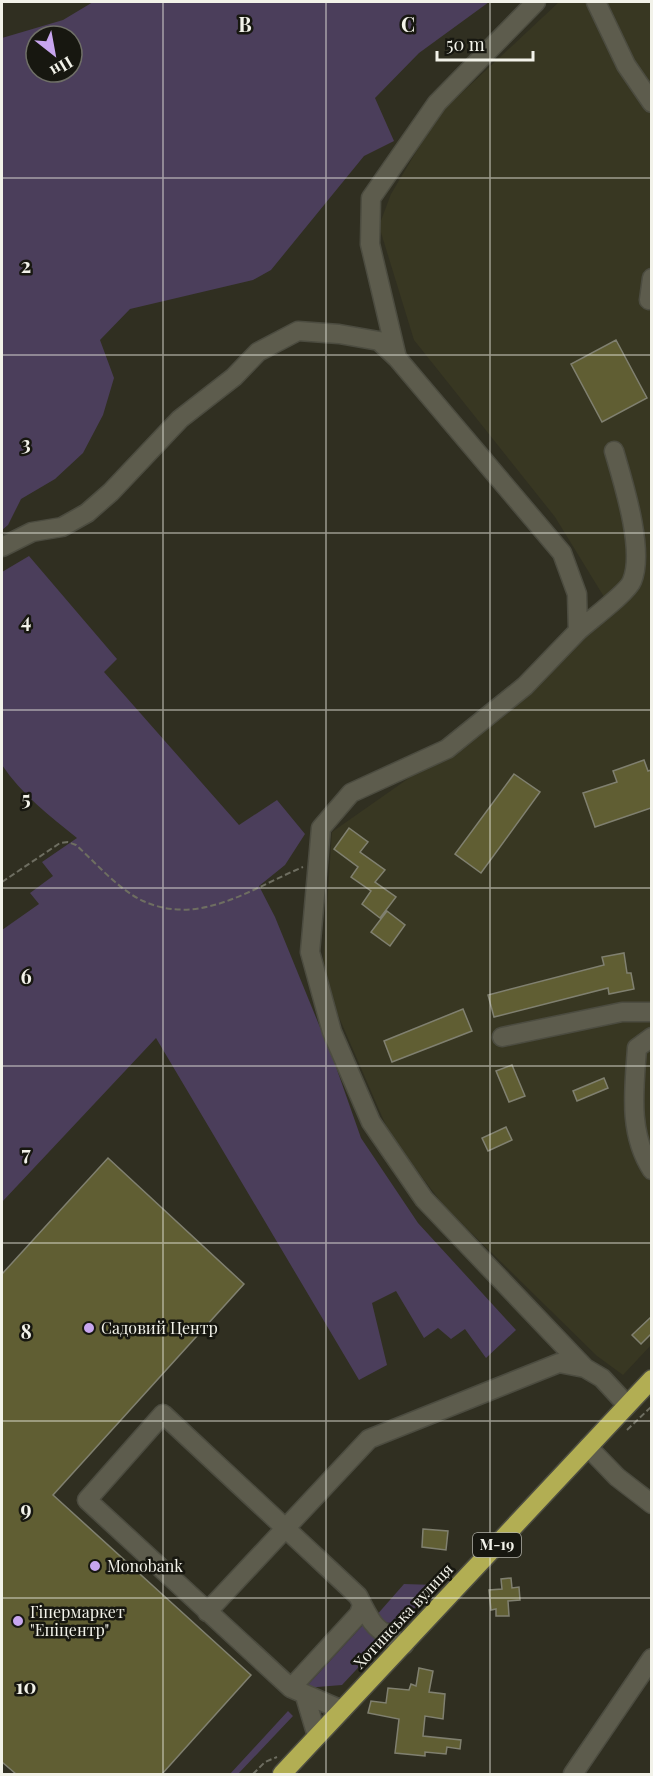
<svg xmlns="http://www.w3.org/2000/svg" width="653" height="1776" font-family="'Playfair Display',serif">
  <rect width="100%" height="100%" fill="#302f21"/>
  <path fill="#383722" d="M559,2h92l1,1342 -29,31 -26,-19 -153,-150 -54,-71 -68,-157 10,-146 184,-129 93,-98 -54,-88 -141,-177 -35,-114 12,-32 47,-79z"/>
  <path fill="#4b3e5b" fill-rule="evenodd" d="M93,2h396l-70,51 -44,45 19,43 -30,15 -93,114 -18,10 -123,29 -30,31 14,38 -11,37 -20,38 -28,26 -34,20 -13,26 -6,5v-492l61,-18zM36,36h36v36h-36z
    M29,556l88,103 -13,13 135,153 38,-25 28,34 -20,31 -26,21 16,31 60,147 26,74 57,85 98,107 -30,28 -21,-29 -14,10 -13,-11 -14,10 -28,-47 -24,12 15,62 -28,15 -203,-342 -154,164v-272l37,-26 -9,-11 23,-17 -11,-14 35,-24c-27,-22 -56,-44 -75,-73v-193z
    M404,1584l32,1c-13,14 -40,52 -61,32z
    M363,1625l20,16 -41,44 -37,3z
    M288,1711l5,5 -55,58h-8z"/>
  <path fill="#605e33" stroke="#808070" stroke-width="1.5" d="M616,340l31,58 -45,24 -31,-58z
    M644,760l4,11 3,-1v38l-56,19 -12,-34 34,-11 -4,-11z
    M514,774l26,18 -59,81 -26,-19z
    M349,828l19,14 -8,10 25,18 -10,12 21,15 -16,21 -18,-14 9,-13 -20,-14 7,-10 -24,-18z
    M387,911l18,14 -15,21 -19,-14z
    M624,953l3,20h4l3,16 -25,5 -1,-6 -114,29 -6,-22 116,-30 -2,-8z
    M463,1009l9,22 -80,31 -8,-21z
    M512,1065l13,31 -16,6 -13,-31z
    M604,1078l4,10 -31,13 -4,-10z
    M506,1127l6,13 -24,11 -6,-13z
    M108,1158l136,126 -191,211 198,180 -89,99h-146l-14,-12v-488z
    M651,1317v17l-10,10 -9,-9z
    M423,1529l25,2 -2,19 -24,-3z
    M511,1578l1,10 7,-1 1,13 -12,1 1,15h-13v-7l-5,1 -2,-20 13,-1 -1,-10z
    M419,1668l14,3 -4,21 16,2 -2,25 -18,-3 -2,20 38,4 -1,9 -13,-2 -1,7 -21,-2v4l-30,-3 4,-34 -31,-6 3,-12 15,2 2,-15 21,2 2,-6 5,2z"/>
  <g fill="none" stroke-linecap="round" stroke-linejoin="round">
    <g stroke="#4c4c40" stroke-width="21">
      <path id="minor" d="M536,2l-99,101 -66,95 -1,46 27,114 165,195 15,41 1,37 -53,55 -78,63 -96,44 -30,35 -11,124 22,80 39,90 53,77 161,169 17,10 25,27
        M596,2l30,63 26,38
        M649,300l3,-22
        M2,547l30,-15 30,-5 25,-14 24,-21 69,-73 54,-42 24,-25 40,-21 41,3 40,7 18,17
        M578,631c11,-10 50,-39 54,-50 13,-31 -9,-99 -18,-130
        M502,1037l120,-25h30
        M652,1037l-15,11c-3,42 -9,85 15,122
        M588,1447l29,30 35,27
        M207,1612l162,-173 190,-76 26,5
        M291,1688l68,-74 2,-6
        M305,1696l12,40
        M342,1710l-51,-22 -204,-188 76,-86 195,182c15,30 15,32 46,49
        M573,1774l79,-116"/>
    </g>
    <g stroke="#4c4c40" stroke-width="21">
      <path id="highway" d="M282,1774l370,-395"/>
    </g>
    <path stroke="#6e6e61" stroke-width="2" stroke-dasharray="6 3" stroke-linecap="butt" d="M2,882l58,-39 8,-1 8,3c21,19 42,44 67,56 57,26 109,-13 160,-34
      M627,1430l25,-24
      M253,1774l12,-12 12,-5"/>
    <use href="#minor" stroke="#5d5c4d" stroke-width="18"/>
    <use href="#highway" stroke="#b2ae53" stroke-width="18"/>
  </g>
  <path fill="none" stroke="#f2f2e9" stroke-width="1.5" stroke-opacity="0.55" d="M163,2v1772M326,2v1772M490,2v1772M2,178h650M2,355h650M2,533h650M2,710h650M2,888h650M2,1066h650M2,1243h650M2,1421h650M2,1598h650"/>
  <g fill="#c8a6ef" stroke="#171710" stroke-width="2">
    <circle cx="89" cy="1328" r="6"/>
    <circle cx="95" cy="1566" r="6"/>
    <circle cx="18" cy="1621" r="6"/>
  </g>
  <g text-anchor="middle" stroke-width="5" stroke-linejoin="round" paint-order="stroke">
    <rect fill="#171710" stroke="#b0b0a8" stroke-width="1.5" x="473" y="1533" width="48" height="24" rx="4.5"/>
    <g font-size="15" font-weight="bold" fill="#f2f2e9">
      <text x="497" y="1550">М-19</text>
    </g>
    <g font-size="16" fill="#f2f2e9" stroke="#171710" text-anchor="start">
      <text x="101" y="1334">Садовий Центр</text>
      <text x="107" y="1572">Monobank</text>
      <text x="30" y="1618">Гіпермаркет<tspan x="30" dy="18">"Епіцентр"</tspan></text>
    </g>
    <g font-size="16" fill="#f2f2e9" stroke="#171710">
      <text transform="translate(403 1616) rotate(-47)" y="6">Хотинська вулиця</text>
    </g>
  </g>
  <g font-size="20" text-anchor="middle" font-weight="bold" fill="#f2f2e9" stroke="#171710" stroke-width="5" stroke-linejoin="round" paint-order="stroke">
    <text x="245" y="32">B</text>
    <text x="408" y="32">C</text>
    <text x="26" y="273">2</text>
    <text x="26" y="451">3</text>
    <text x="26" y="628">4</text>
    <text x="26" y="806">5</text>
    <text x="26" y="984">6</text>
    <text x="26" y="1161">7</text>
    <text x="26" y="1339">8</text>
    <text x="26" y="1516">9</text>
    <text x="26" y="1694">10</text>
  </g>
  <rect width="653" height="1776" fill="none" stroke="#f2f2e9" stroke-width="6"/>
  <g transform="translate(54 54) rotate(149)"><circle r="28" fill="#171710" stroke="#6f6f67" stroke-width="1.5"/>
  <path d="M0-4.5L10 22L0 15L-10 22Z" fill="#c8a6ef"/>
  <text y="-9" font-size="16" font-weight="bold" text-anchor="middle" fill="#f2f2e9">Пн</text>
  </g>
  <path d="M437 51v9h96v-9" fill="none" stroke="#f2f2e9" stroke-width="3"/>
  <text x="446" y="51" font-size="18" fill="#f2f2e9" stroke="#171710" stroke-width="4.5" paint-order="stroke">50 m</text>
</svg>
